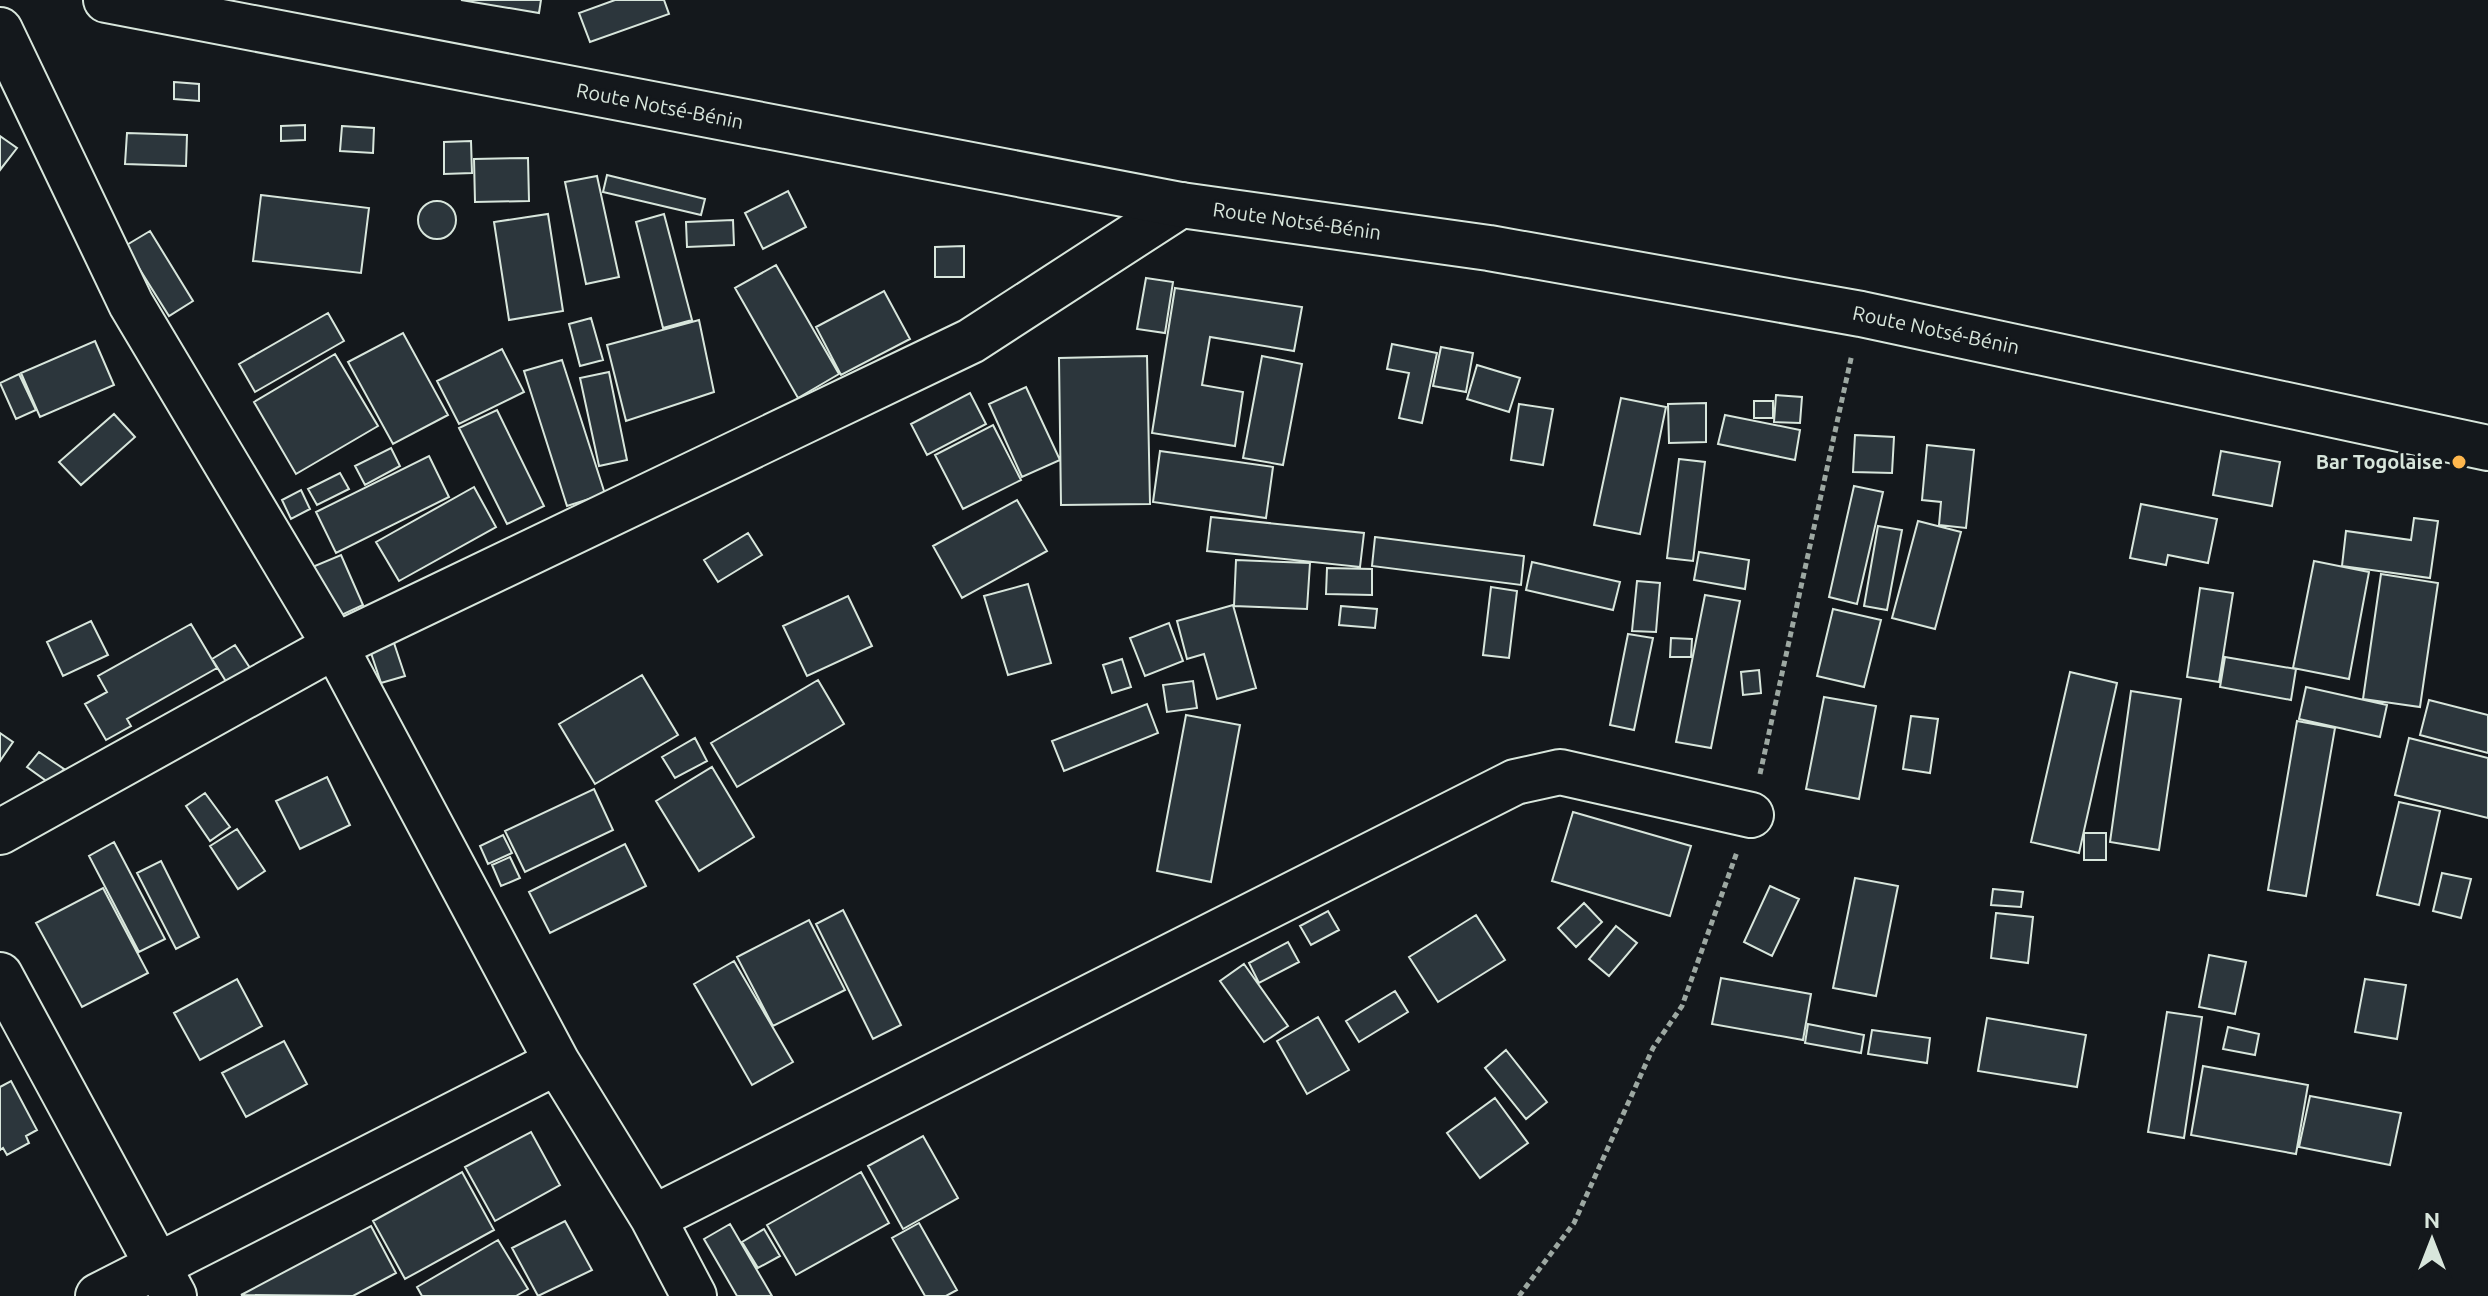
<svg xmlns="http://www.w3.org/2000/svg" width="2488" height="1296" font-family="Ubuntu,sans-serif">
  <rect width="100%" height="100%" fill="#14181c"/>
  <path fill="#2c363c" stroke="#d8e6dc" stroke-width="2" d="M461,0h80l-2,13z
    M615,0h49l5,14 -79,28 -11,-29z
    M174,82l25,2v17l-25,-2z
    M305,125v15l-24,1v-15z
    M342,126l32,2 -1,25 -33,-2z
    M127,133l60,2 -1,31 -61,-2z
    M0,136l17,12 -17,22z
    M471,141l1,32 -28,1v-32z
    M528,158l1,43 -54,1 -1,-43z
    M607,175l98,24 -4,16 -98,-23z
    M597,176l22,101 -33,7 -21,-102z
    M788,191l18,36 -43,22 -18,-36z
    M261,195l108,13 -8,65 -108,-12z
    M418 220a19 19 0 1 1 38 0a19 19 0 1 1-38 0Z
    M548,214l15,97 -54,9 -15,-98z
    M664,214l28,106 -29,8 -27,-106z
    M733,220l1,25 -47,2 -1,-25z
    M150,231l43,70 -24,15 -44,-70z
    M964,246v31h-29v-30z
    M776,265l63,109 -41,24 -63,-110z
    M1146,278l27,4 -8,51 -28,-4z
    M1175,288l127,19 -8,44 -84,-14 -8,48 41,7 -8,54 -83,-13z
    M884,291l26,48 -69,36 -25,-48z
    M328,313l16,28 -89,51 -16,-28z
    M591,318l12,42 -23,6 -11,-42z
    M699,320l15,72 -88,29 -19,-76z
    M403,333l45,82 -55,29 -45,-82z
    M95,341l19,44 -74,32 -19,-44z
    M1392,344l45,9 -15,70 -23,-5 10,-45 -22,-4z
    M1441,347l32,6 -7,39 -33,-6z
    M502,349l22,43 -65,32 -22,-43z
    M335,354l43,72 -82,48 -42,-72z
    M1147,356l3,148 -89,1 -2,-147z
    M1262,356l40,8 -19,101 -40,-7z
    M562,360l43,134 -38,12 -43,-135z
    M1477,365l43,13 -11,34 -42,-13z
    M609,372l18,88 -28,6 -19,-88z
    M19,374l17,36 -20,9 -16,-36z
    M1026,387l34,73 -38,17 -33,-73z
    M970,393l16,31 -59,31 -16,-31z
    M1776,395l26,2 -2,26 -26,-1z
    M1621,398l45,9 -26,127 -46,-9z
    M1754,401h19v17h-19z
    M1706,403v39l-37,1 -1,-39z
    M1519,404l34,5 -10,56 -32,-5z
    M497,410l47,96 -37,18 -48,-96z
    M114,414l21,23 -54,48 -22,-23z
    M1725,415l75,15 -5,30 -77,-16z
    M993,425l28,55 -58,29 -28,-54z
    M1855,435l39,2 -2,36 -39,-1z
    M1927,445l47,5 -8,78 -27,-3 2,-23 -19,-2z
    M391,448l9,18 -35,19 -10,-19z
    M1160,451l113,16 -7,51 -113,-16z
    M2221,451l59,11 -8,44 -59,-11z
    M429,456l20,41 -113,56 -20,-41z
    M1679,459l26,3 -12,99 -26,-3z
    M340,473l9,16 -32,16 -9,-16z
    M1854,486l29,6 -26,112 -28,-7z
    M474,487l22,40 -97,54 -23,-39z
    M301,490l9,19 -19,10 -9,-19z
    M1017,500l30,51 -85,47 -29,-52z
    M2141,504l76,15 -9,44 -40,-8 -2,10 -36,-7z
    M1211,517l153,16 -4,34 -153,-16z
    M2414,518l24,3 -8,57 -88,-12 4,-35 65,9z
    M1918,521l43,11 -26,97 -43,-11z
    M1878,526l24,4 -15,80 -23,-4z
    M748,533l14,22 -44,27 -14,-22z
    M1375,537l149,19 -3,29 -149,-19z
    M1699,552l50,8 -4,29 -51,-9z
    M341,555l22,50 -30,14 -23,-51z
    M1236,560l74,3 -3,46 -73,-3z
    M2314,561l55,11 -20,107 -56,-11z
    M1532,562l88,20 -7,28 -87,-20z
    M1327,568l45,1v26l-46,-1z
    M2381,574l57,9 -18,124 -57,-8z
    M1637,581l23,2 -4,49 -24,-1z
    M1028,584l23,79 -43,12 -24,-79z
    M1491,587l26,4 -8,67 -26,-3z
    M2200,588l33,5 -14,89 -32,-5z
    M1705,595l35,6 -29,147 -35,-6z
    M848,596l24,50 -65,30 -24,-50z
    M1233,605l23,83 -39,11 -13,-45 -17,5 -10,-38z
    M1341,606l36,3 -2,19 -36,-3z
    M1833,609l48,11 -17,67 -47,-11z
    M91,621l17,34 -45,21 -16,-34z
    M1169,623l14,38 -38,15 -15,-38z
    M191,624l26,44 -90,51 4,7 -25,14 -21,-36 22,-12 -9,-16z
    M391,634l14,42 -24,7 -14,-42z
    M1628,634l25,4 -19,92 -24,-5z
    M1671,638l21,1 -1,18h-21z
    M235,645l15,23 -23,15 -15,-24z
    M2225,657l71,12 -5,31 -71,-13z
    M1122,659l9,28 -19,6 -9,-28z
    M1759,670l2,23 -18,2 -2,-23z
    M2070,672l47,11 -38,170 -48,-11z
    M642,675l36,60 -83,49 -36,-60z
    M818,680l26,44 -107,63 -26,-44z
    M1193,681l4,27 -30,4 -4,-27z
    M2306,687l81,18 -7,32 -81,-18z
    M2131,691l50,8 -22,151 -49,-8z
    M1824,697l52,9 -17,93 -53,-10z
    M2429,700l59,15v38l-68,-18z
    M1147,704l11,29 -94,38 -12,-30z
    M1186,715l54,10 -29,157 -54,-11z
    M1911,716l27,3 -8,54 -27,-4z
    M2297,721l38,7 -29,168 -38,-6z
    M0,733l13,9 -13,19z
    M695,738l12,23 -32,17 -13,-21z
    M2409,738l79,20v60l-93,-23z
    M39,752l25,17 -12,16 -25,-18z
    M712,767l42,70 -55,34 -43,-70z
    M327,777l23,48 -50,24 -24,-48z
    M594,789l19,41 -88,42 -20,-41z
    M205,793l25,34 -20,14 -24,-35z
    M2399,802l41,9 -21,94 -42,-10z
    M1573,812l118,34 -21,70 -118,-35z
    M237,829l28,42 -27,18 -28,-43z
    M2084,833h22v27h-22z
    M503,835l9,18 -24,11 -8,-18z
    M114,842l51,97 -26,13 -50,-96z
    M625,844l21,42 -96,47 -21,-41z
    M510,857l10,21 -19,8 -9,-21z
    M161,861l38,76 -23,12 -39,-76z
    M2442,873l29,6 -10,39 -28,-7z
    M1855,878l43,8 -22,110 -43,-8z
    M1770,886l29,13 -27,57 -28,-14z
    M103,888l45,85 -66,34 -46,-84z
    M1993,889l30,3 -2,15 -30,-2z
    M1584,903l18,19 -26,25 -18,-19z
    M843,910l58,115 -28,14 -57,-115z
    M1328,911l11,19 -28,15 -11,-19z
    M1996,913l37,4 -5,46 -37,-5z
    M1476,915l29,45 -67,42 -29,-45z
    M809,920l36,70 -72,36 -36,-69z
    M1616,926l21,17 -28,33 -20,-17z
    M1288,942l11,20 -40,21 -10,-20z
    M2209,955l37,7 -11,52 -36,-7z
    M734,961l59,101 -41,23 -58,-101z
    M1244,964l44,62 -24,16 -44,-61z
    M1721,978l90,16 -8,46 -91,-16z
    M237,979l25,47 -62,34 -26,-47z
    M2365,979l41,6 -9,54 -42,-7z
    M1395,991l13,21 -49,30 -13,-21z
    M2167,1012l35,5 -18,121 -36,-6z
    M1318,1017l31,53 -42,24 -30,-53z
    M1987,1018l99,17 -9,52 -99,-16z
    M1808,1024l56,11 -3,18 -56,-10z
    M2228,1027l31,7 -4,21 -32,-6z
    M1872,1030l58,8 -3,25 -59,-9z
    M284,1041l23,43 -61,33 -24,-44z
    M1506,1050l41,52 -21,17 -41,-51z
    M2203,1066l105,19 -12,69 -105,-19z
    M11,1081l26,49 -11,6 3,7 -22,12 -4,-7 -3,2v-63z
    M2310,1096l91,17 -11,52 -91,-18z
    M1495,1098l33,45 -48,35 -33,-45z
    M531,1132l29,53 -65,36 -30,-54z
    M923,1136l35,62 -55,31 -35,-63z
    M462,1172l32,58 -89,49 -32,-58z
    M861,1172l28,51 -93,52 -29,-50z
    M565,1221l27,49 -54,26 -26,-48z
    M919,1223l38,67 -11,6h-21l-33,-58z
    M730,1224l42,72h-35l-33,-57z
    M371,1226l25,47 -43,23 -112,-1z
    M764,1229l16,27 -22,12 -16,-26z
    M498,1240l30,49 -12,7h-94l-5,-9z"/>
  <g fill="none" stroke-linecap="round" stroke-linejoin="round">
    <g stroke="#d8e6dc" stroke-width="48">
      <path id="minor" d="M0,30l131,274 204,342 222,416 96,156 41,78
        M0,832l335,-186 636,-305 210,-136
        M0,975l174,321
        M653,1218l862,-436 45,-10 191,43
        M98,1296l459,-234"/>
    </g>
    <g stroke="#d8e6dc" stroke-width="48">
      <path id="major" d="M106,0l1075,205 308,43 372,66 627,134"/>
    </g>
    <path stroke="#9da8a2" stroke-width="5" stroke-dasharray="6 4" stroke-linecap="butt" d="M1760,774l92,-420
      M1519,1296l55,-73 79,-175 29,-42 55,-154"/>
    <use href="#minor" stroke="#14181c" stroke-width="44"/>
    <use href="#major" stroke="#14181c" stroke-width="44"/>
  </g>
  <circle fill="#ffb74d" stroke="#14181c" stroke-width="3" cx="2459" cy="462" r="8"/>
  <g text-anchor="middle" stroke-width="6" stroke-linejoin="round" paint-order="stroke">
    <g font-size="20" fill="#d8e6dc" stroke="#14181c">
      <text transform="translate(660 106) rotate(11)" y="7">Route Notsé-Bénin</text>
      <text transform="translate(1297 221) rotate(8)" y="7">Route Notsé-Bénin</text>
      <text transform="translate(1936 330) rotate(12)" y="7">Route Notsé-Bénin</text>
    </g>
    <g font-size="20" font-weight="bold" fill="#d8e6dc" stroke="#14181c" text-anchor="end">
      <text x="2443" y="469">Bar Togolaise</text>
    </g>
  </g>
  <g transform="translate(2432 1240)" stroke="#14181c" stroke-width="6" paint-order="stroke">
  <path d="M0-6L14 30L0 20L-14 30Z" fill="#d8e6dc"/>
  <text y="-12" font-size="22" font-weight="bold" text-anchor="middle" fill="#d8e6dc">N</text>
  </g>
</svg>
